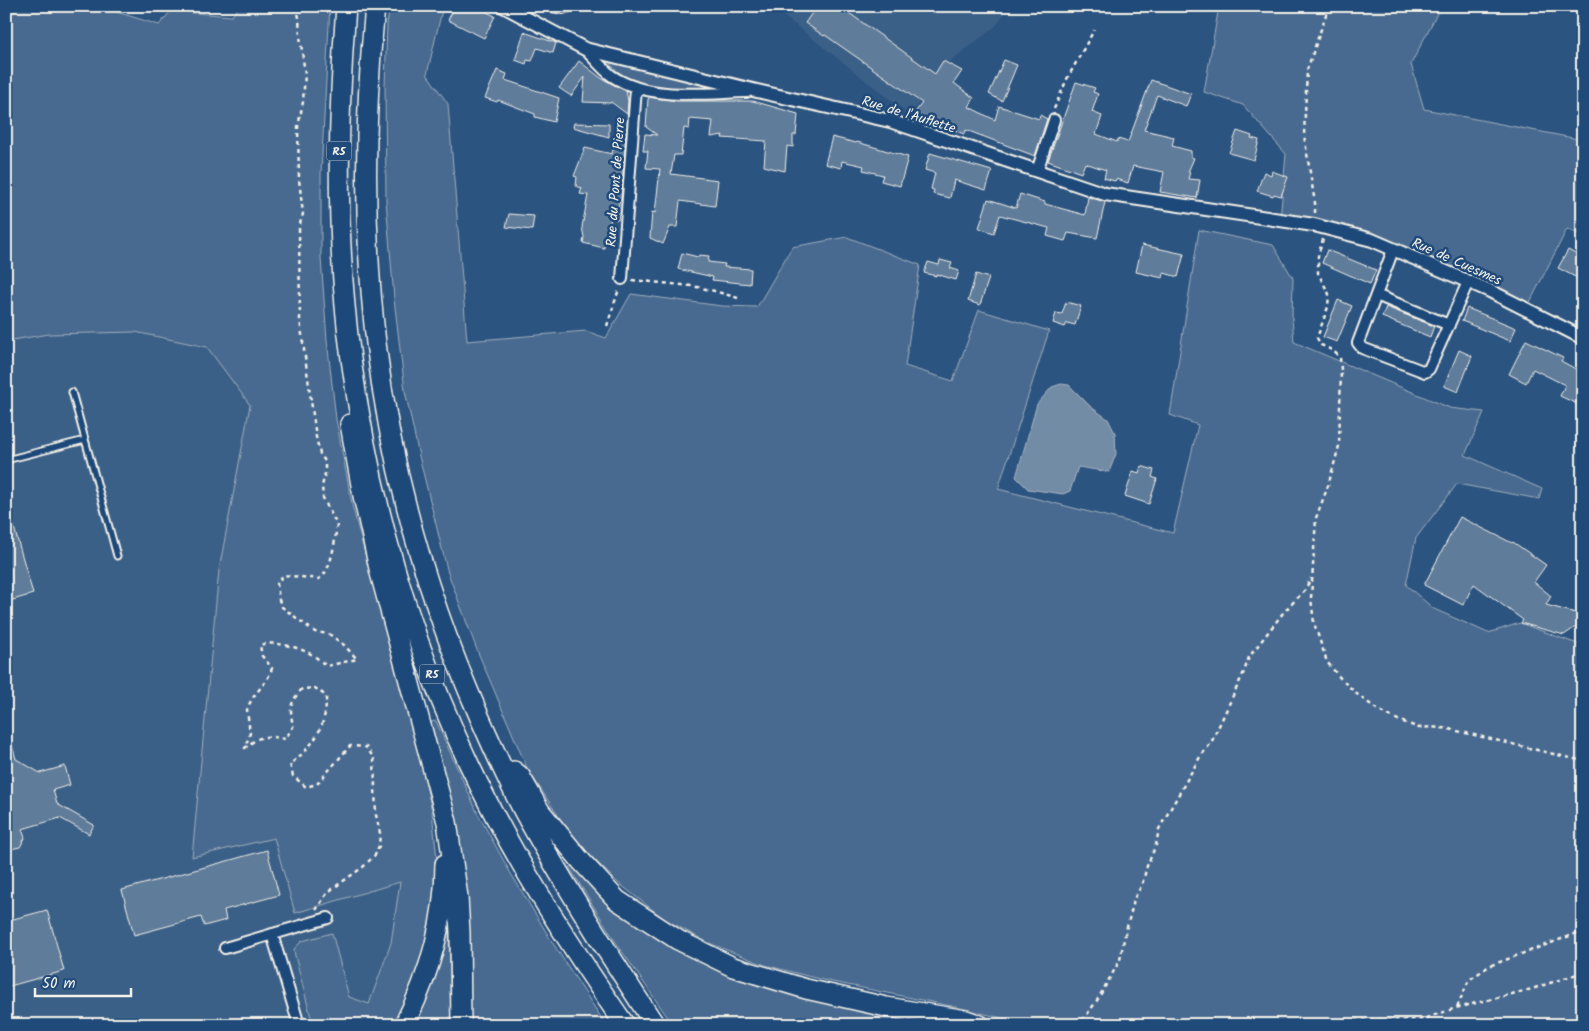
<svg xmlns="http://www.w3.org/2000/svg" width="1589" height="1031" font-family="Kalam,sans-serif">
  <rect width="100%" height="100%" fill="#2c5481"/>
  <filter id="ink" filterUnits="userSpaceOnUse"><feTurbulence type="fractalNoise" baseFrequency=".02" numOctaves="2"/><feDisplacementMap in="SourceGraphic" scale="10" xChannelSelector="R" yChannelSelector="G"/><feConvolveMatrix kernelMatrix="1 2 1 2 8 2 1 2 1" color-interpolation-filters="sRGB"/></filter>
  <g filter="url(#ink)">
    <path fill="#3b6088" d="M771,6h237l-11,19 -48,37 -39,53z
      M6,136l321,204 9,79 17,90 64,237 15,65 17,122 2,53 -3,39h-442z"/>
    <path fill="#496b90" stroke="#9eaebc" d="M6,6h101v3l52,16 12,-14 61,5 7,-10h91l-9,167v85l6,82 9,79 17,90 64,237 15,65 6,59 -9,76 -34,79h-82l-18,-69 -1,-7 8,-8 30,-8 17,64 20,7 22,-61 9,-61 -105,31 -21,-75 -82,19 27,-287 31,-165 -43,-58 -72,-15 -86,2 -43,7z
      M390,6h53l-16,68 21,30 19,237 119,-10 20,7 25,-44 91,12 35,1 35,-60 55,-10 73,28 -15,101 48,15 26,-71 70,21 -51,158 175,44 25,-108 -28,-10 29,-185 74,15 20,33 -1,39 2,25 156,66 34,4 -19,43 77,34 -3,10 -82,-15 -41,54 -10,47 28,24 54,24 32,-10 63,23v378l-552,1 -75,-18 -133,-27 -58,-15 -56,-22 -43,-23 -49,-38 -31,-31 -27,-34 -32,-49 -50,-118 -29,-77 -29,-117 -14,-65 -11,-92 -8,-99 -1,-115 2,-61z
      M1219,6h222l-30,58 13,45 159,31v96l-16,-7 -41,81 -154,-69 -92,-21 6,-66 -43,-49 -39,-13z
      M607,60l105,28c-37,-1 -81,5 -105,-28z
      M436,721l41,91 33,60 44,73 52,80h-140l-11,-197 -11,-57 -13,-49z
      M575,866l131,96 253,63h-286l-54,-78 -50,-80z
      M444,933h5l2,92h-38z"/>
    <path fill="#738ca6" stroke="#a7b4c0" d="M1061,384l8,1 22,22 17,12 7,14 1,21 -7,18 -31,-5 -8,24 -7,3 -35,-5 -12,-12 21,-73 15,-17z"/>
    <path fill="#5e7b9a" stroke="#f4f1e8" d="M455,6h19l21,10 -11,22 -36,-18z
      M817,6h22l96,68 8,-13 19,10 -8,12 20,15 -5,9 26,13 4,-14 40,13 1,-4 7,4 -12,37 -69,-26 -2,4 -15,-6 1,-1 -36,-13 8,-11 -97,-68 -1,1 -19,-13z
      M524,32l32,11 -3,10 -16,-5 -5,13 -5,-1 -1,4 -11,-4z
      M1004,60l13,5 -15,36 -13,-7z
      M579,61l22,17 25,13 2,10 -1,13 -16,-12v1l-28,-1 2,-25 -14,19 -12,-8z
      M497,70l10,4 -2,6 54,18 -5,24 -19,-5v-3l-37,-14 -1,2 -12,-4z
      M1151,80l40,14 -5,12 -29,-11 -13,35 30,7 -2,9 19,5v6l3,1 -6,14h2l-2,7 12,1 -3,18 -37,-6 4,-20 -31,-6 -5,17 -12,-4 -1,2 -11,-3 2,-8 -21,-7 -4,10 -33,-12 28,-79 19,6 -2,4 5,2 -6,18 10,4 -6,18 21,8 1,-3 10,3z
      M650,97l27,4h76l45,13 -2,21h-3v12l-6,-1 -2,25 -21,-5 2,-25 -44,-3 1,-3 -12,2 2,-16 -23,-2 -1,10 -5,-1 -3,27h-7l-3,19 47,6 -3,26 -35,-5 -3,26h-7l-7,17 -13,-6 2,-26 3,1 5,-44 -14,-1 2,-17h-5l2,-17 12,1 -11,-8 2,-28z
      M574,123l35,1v13l-36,-10z
      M1237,131l15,5 -1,2 8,2 -5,20 -25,-7z
      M617,132l9,1 -5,67 -2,2 -1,18 -7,-2 -7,30 -21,-5 1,-6 -2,-10 6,-32 -8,-1 2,-6 -6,-2 1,-9 -3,-1 11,-28 27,6z
      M832,137l24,6 1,-1 51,15 -8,29 -19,-5 2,-6 -20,-5 1,-4 -22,-5 -1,7 -16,-4z
      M930,153l62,18 -6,19 -32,-10 -4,18 -17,-4 1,-4 -3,-1 4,-16 -10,-3z
      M1272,171l16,6 -7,19 -7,-2 -1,2 -16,-5 7,-19 7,3z
      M1020,194l25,8v2l40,11 3,-18 17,5 -8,36 -29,-5 -3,8 -18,-5 2,-8 -49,-13 -6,18 -15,-5 9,-29 28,9z
      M509,214l25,2 -2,14 -26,-3z
      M1142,245l42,9 -6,23 -14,-4 -1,5 -27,-6z
      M1327,250l49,20 -6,14 -48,-21z
      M1568,250l15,8v23l-25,-13z
      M682,253l16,4 1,-2 10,1 -1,6 17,2 -1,3 27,2 -1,15 -38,-4 1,-3 -35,-8z
      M940,260l12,3 -2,5 9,3 -3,9 -20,-6v2l-12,-3 4,-11 11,3z
      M976,274l13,4 -9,27 -12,-4z
      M1338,300l14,6 -15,36 -14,-5z
      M1066,302l15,4 -6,19 -8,-2 -2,4 -12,-4 3,-10 6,1z
      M1386,307l48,19 -4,11 -48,-20z
      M1467,308l49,20 -6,13 -48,-20z
      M1526,340l37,18 -2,3 22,12v21l-6,10 -17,-8 5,-11 -32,-16 -7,14 -17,-9z
      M1459,350l13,6 -14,36 -14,-6z
      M1141,466l13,4 -2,7 5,2 -8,25 -24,-8 8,-25 6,2z
      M6,510h3l24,84 -27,8z
      M1460,517l52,26 1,-1 33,23 -12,17 17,14 -5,9 37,10v7l-19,13 -43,-12 2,-3 -49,-36 -11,21 -39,-20z
      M9,735l7,24 24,14 25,-7 5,19 -17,5 4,14 37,21 -5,9 -29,-16 -38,11 3,9 -5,9 -14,3v-114z
      M267,850l12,45 -55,15 2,10 -22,6 -3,-9 -67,18 -12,-45z
      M47,910l17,61 -58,16v-66z"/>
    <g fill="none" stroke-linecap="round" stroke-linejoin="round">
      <g stroke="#f4f1e8" stroke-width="9">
        <path id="service" d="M72,392l45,164
          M6,460l79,-20"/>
      </g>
      <g stroke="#f4f1e8" stroke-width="14">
        <path id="minor" d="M552,6l10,2 8,-2
          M585,49c9,9 17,20 27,27 37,25 93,17 135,16
          M1037,171l17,-51
          M1393,250l-17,45 73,30
          M622,279l14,-191
          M1376,295l-18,48 4,5 63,24 4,-3 39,-87
          M272,934l27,91
          M225,948l103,-30"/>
      </g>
      <g stroke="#f4f1e8" stroke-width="16">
        <path id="tertiary" d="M503,6l82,43 172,42 133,30 215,73 209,31 58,15 118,51 93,47"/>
      </g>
      <g stroke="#f4f1e8" stroke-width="22">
        <path id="motorway" d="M346,6c-9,117 -11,236 5,353 19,139 58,278 118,405 43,92 98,177 156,261
          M375,6c-11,112 -12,225 1,337 15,129 52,257 104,375 14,32 28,64 44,94 40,73 85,143 131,213
          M350,424l13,72 17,77 67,249 11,75 2,36 1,92
          M514,771l6,5 20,35 41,50 36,39 61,40 55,27 73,22 80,18 80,13 14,5
          M404,1025c25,-49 41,-105 41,-161"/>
      </g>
      <path stroke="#f4f1e8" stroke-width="2.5" stroke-dasharray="4 4" stroke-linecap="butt" d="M297,6l2,12 1,18 5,38 -2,28 -5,25 1,52 4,35 -4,13 1,93 16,117 4,17 5,7v13l-3,12 1,12 14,27c-2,14 -5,46 -18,54l-36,-4 -6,9 2,16 3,7 33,25 14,2 15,11 13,14 -30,7c-7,-5 -13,-11 -20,-14 -13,-6 -34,-11 -47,-7l2,11 10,12c-4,16 -20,25 -25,42l3,23 -5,15c15,-13 21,-13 40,-9l8,-12c-3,-18 -4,-24 9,-38l13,-1 11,8c1,30 -12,50 -36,68l3,12 13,11 11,-3 33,-38 16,1 8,11 2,57 4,18 -1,13 -4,9 -12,12 -35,25 -12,18
        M6,22l11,-16
        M1054,109l13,-30 27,-49
        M1315,213v-10l-11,-68 3,-65 22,-64
        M1323,239l-5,17v17l11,21 -1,13 -11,31 4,7 11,5 8,7 1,13 -2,76 -11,40 -12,32 -5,80 3,25 13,39 14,17 17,16 20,15 20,10 21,8 13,-1 17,2 134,32
        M632,280l60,6 19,4 27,8
        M607,326l12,-37
        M1457,1007l12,-27 20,-14 94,-35
        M1075,1025l11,-9 12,-17 22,-39 5,-26 10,-37 7,-12 5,-19 9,-21 3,-16 41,-72 11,-14 33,-71 5,-15 34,-44 22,-23 6,-12
        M1331,1025l24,-5h65l36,-12 76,-19 51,-17"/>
      <use href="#service" stroke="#1f4a7a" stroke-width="5"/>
      <use href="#minor" stroke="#1f4a7a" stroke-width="10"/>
      <use href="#tertiary" stroke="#1f4a7a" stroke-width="12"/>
      <use href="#motorway" stroke="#1f4a7a" stroke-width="19"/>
    </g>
  </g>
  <g text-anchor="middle" stroke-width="5" stroke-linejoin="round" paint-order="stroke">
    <g fill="#1f4a7a" stroke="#b4bfc7" stroke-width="1">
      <rect x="326.5" y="141.5" width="25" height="19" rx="4"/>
      <rect x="419.5" y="664.5" width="25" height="19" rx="4"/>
    </g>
    <g font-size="12" font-weight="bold" fill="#f4f1e8">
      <text x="339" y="155">R5</text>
      <text x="432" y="678">R5</text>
    </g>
    <g font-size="14" fill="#f4f1e8" stroke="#1f4a7a">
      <text transform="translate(909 114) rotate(17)" y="5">Rue de l'Auflette</text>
      <text transform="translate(615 182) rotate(-86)" y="5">Rue du Pont de Pierre</text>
      <text transform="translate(1457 261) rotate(24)" y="5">Rue de Cuesmes</text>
    </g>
  </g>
  <rect width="1589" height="1031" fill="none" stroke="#1f4a7a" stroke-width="25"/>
  <rect x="12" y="12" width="1564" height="1006" fill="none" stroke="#f4f1e8" stroke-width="2" filter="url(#ink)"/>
  <path d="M35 988v8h96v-8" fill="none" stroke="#f4f1e8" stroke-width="2.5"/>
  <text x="42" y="988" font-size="15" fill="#f4f1e8" stroke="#1f4a7a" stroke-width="4" paint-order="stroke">50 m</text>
</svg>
